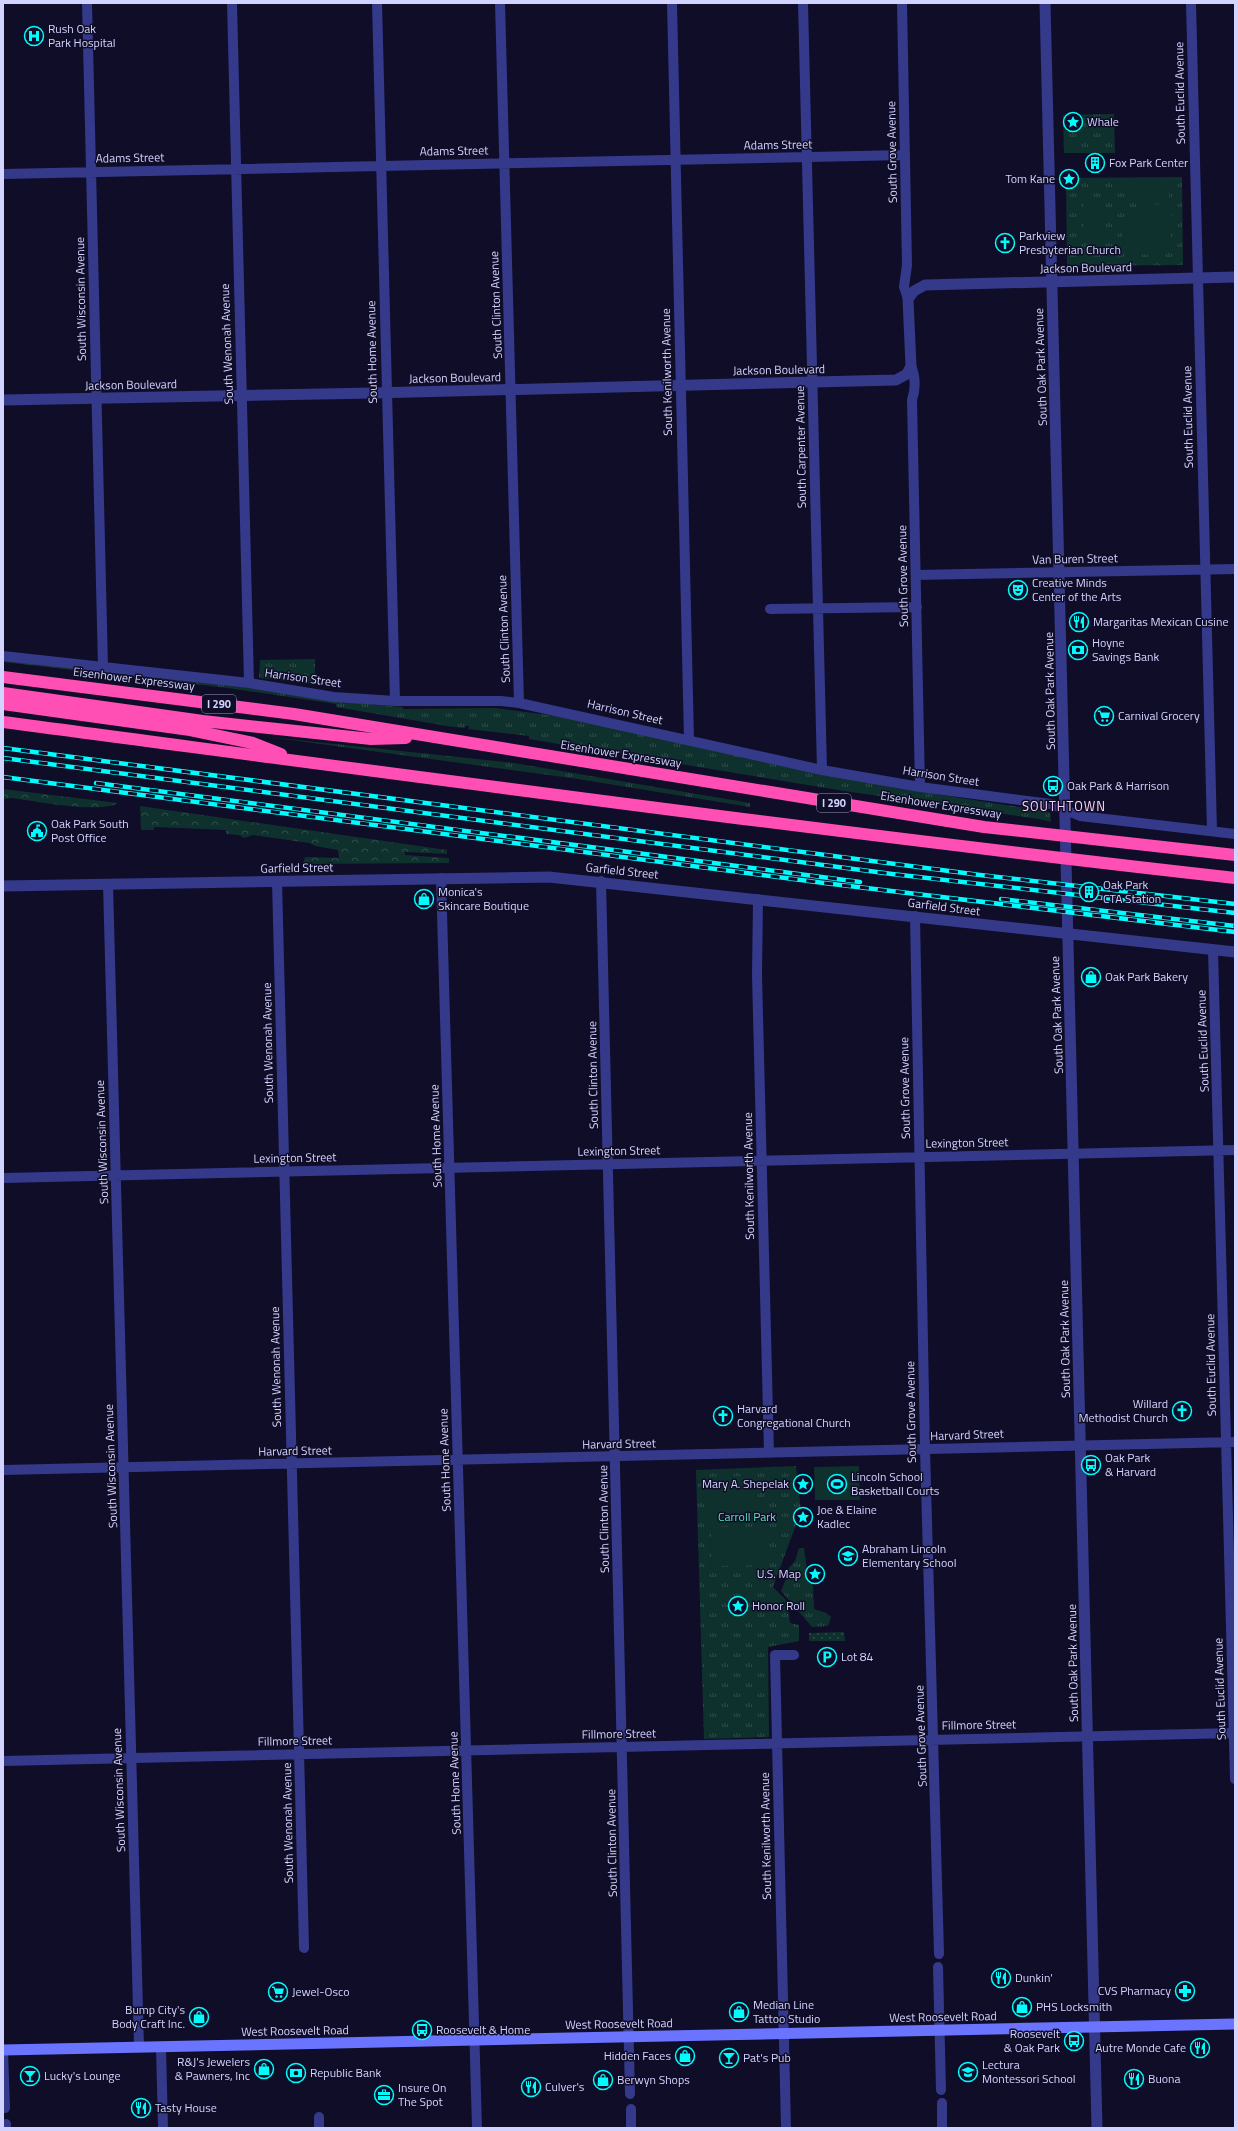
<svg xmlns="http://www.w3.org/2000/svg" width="1238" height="2131" font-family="'Titillium Web',sans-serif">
  <defs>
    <pattern id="grass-tufts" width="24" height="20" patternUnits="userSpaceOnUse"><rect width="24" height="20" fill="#0f312d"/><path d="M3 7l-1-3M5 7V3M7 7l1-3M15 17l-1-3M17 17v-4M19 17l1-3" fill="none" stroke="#314e4c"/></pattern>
    <pattern id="forest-crowns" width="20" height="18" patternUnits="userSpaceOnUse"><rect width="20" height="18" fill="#0f312d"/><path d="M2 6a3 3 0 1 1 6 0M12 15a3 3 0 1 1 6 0" fill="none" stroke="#314e4c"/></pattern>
    <pattern id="garden-dots" width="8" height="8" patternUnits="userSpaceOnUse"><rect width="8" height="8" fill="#0f312d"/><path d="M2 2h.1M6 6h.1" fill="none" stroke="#314e4c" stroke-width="1.8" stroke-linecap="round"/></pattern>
    <pattern id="water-ripples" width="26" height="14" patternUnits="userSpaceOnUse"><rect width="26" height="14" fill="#08274b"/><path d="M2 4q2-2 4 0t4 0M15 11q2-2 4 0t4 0" fill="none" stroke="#2b4566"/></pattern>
  </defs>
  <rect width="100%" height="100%" fill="#0f0d27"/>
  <path fill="url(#grass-tufts)" d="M1114,114l1,39h-51l-1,-38z
    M1182,177l1,88 -116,1 -1,-88z
    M315,659v25l-56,-6 1,-18z
    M3,660c82,9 165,18 247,28 51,7 101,16 153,19v2l92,-1 62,8 338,72 151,23 4,2 1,9 -12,-3 -195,-28 -315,-52v-3l-61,-7 1,-3h-3l-1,2 -12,-1 -117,-20v-3l-108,-16 -225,-26z
    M269,737l245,26 236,40v4l-172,-28z
    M796,1466l5,45 -28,76 14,14 3,22 9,2v16l-31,6 1,90 -65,2 -8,-269z
    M799,1548h5l4,30 5,8 1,23 12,4 5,4 -3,9 -16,1 -31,-36 5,-12 1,-9 8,-9z"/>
  <path fill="url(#forest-crowns)" d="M3,789l115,14c-17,11 -84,-2 -106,-5l-9,1z
    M140,806l307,44v4l-42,-2v3l44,3v5l-146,1 2,-7 34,1 -1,-8 -23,-4 -5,-3 -57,-8 -9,3 -5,-3 -13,-1v-4l-71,-3 -2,3h-12z"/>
  <path fill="url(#garden-dots)" d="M844,1632l1,9h-36v-8z"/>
  <path fill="#0f312d" d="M1169,178v23h-39v-22z
    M1105,199l1,40h-22l-1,-39z
    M1172,204l-2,48 -6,3 -37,-1 -5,-16 7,-23 21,-10z
    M859,1466l1,34h-45l-1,-33z
    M751,1476l4,14v26l-18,10h-32l-2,-43 5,-6z
    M765,1532v33l-53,1 -1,-33z"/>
  <path fill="url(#water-ripples)" d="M1065.5 122a5.5 5.5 0 1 1 11 0a5.5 5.5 0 1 1-11 0Z"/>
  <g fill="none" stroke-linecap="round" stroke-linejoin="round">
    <path stroke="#34398a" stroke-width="10" d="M87,3l16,664
      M232,3l17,680
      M377,3l18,698
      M500,3l19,700
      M672,3l17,737
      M803,3l19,767
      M902,3l5,262 -3,22 4,12
      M1191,3l21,828
      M3,174l902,-19
      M911,366c5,12 5,22 1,34l8,387
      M916,575l319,-6
      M770,609l147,-2
      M3,656l246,27 85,14 61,4h106l18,2 303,67 98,17 131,17 29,12 155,18
      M441,878l36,1250
      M277,881l27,1067
      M601,881l29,1213
      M108,884l31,1163
      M758,899l-1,76 12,478
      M915,916l10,533 14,505
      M1213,950l22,829
      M3,1178l1232,-28
      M3,1470l1232,-28
      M3,1761l1232,-28
      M938,1967l3,123
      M161,2047l2,81
      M3,2050l2,58
      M942,2103v25
      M631,2109v19
      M319,2117v11
      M6,2124v4
      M786,2128l-11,-473h19"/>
    <path stroke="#34398a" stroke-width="11" d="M1045,3l52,2125
      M3,400l370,-7 523,-13 11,-6 4,-8 -3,-67 6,-8 11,-6 310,-8
      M3,886l546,-9 686,75"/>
    <path stroke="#6a74ff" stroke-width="11" d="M3,2050l1232,-26"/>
    <path stroke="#ff4eb4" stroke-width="12" d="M3,677l291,37 690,113 251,28
      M3,693l200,28 168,18 35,-1
      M3,704l187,26 63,13 28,11
      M3,722c410,54 821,110 1232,156"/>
    <g stroke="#00fdfe" stroke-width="4.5">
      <path id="rail" d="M3,748l977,127 255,29
        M3,758l889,116 343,39
        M3,777l821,106 411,49
        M96,783l764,99
        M1001,899l234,27"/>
    </g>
    <use href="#rail" stroke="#0f0d27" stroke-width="3" stroke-dasharray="9" stroke-linecap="butt"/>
  </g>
  <defs>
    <g id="hospital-ring" transform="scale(1)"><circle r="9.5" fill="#0f0d27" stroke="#00fdfe" stroke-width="1.5"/><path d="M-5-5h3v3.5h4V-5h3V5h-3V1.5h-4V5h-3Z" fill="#00fdfe"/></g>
    <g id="sight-ring" transform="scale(1)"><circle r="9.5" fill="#0f0d27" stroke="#00fdfe" stroke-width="1.5"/><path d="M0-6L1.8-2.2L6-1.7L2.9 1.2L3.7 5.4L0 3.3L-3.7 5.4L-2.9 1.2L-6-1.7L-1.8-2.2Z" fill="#00fdfe"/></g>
    <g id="building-ring" transform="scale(1)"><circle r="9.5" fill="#0f0d27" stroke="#00fdfe" stroke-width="1.5"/><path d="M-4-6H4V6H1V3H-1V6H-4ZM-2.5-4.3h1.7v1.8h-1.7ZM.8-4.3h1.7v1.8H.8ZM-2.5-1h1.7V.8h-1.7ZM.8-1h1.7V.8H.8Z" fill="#00fdfe"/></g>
    <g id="church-ring" transform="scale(1)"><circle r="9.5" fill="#0f0d27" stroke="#00fdfe" stroke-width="1.5"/><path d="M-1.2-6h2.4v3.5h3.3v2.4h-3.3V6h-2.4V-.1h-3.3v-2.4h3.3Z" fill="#00fdfe"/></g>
    <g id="theatre-ring" transform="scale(1)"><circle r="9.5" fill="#0f0d27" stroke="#00fdfe" stroke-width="1.5"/><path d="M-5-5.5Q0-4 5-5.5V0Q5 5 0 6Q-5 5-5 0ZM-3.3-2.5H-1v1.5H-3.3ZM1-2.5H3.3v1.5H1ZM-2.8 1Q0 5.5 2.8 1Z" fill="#00fdfe"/></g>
    <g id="restaurant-ring" transform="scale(1)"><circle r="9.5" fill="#0f0d27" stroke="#00fdfe" stroke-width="1.5"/><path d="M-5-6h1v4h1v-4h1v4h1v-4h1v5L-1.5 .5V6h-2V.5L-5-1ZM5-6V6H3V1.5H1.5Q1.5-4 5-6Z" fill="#00fdfe"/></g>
    <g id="bank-ring" transform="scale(1)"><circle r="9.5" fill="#0f0d27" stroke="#00fdfe" stroke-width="1.5"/><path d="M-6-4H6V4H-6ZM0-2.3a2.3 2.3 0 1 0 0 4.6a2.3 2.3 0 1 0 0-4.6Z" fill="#00fdfe"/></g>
    <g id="supermarket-ring" transform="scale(1)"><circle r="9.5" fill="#0f0d27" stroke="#00fdfe" stroke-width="1.5"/><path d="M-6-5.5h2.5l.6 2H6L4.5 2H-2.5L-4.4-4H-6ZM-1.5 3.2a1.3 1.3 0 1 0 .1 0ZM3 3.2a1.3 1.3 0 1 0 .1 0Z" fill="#00fdfe"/></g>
    <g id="bus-ring" transform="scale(1)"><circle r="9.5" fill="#0f0d27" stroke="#00fdfe" stroke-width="1.5"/><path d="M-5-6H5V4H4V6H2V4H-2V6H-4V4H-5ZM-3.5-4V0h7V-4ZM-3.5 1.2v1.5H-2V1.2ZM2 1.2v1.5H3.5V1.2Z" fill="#00fdfe"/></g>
    <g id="civic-ring" transform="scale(1)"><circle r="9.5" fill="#0f0d27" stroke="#00fdfe" stroke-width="1.5"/><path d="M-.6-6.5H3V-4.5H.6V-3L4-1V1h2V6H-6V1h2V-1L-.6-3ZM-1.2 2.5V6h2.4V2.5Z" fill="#00fdfe"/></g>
    <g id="shop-ring" transform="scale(1)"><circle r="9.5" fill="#0f0d27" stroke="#00fdfe" stroke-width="1.5"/><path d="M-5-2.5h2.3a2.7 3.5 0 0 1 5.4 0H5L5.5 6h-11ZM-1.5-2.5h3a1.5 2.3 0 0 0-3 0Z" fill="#00fdfe"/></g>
    <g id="stadium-ring" transform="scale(1)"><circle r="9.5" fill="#0f0d27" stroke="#00fdfe" stroke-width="1.5"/><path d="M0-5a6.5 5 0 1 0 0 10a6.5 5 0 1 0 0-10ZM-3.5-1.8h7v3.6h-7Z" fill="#00fdfe"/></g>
    <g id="school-ring" transform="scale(1)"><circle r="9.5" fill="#0f0d27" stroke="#00fdfe" stroke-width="1.5"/><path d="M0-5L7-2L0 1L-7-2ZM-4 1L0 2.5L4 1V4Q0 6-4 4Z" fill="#00fdfe"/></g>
    <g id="parking-ring" transform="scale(1)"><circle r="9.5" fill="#0f0d27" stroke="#00fdfe" stroke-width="1.5"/><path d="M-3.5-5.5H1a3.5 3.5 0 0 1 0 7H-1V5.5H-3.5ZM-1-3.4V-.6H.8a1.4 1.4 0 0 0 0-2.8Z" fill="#00fdfe"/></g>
    <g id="pharmacy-ring" transform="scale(1)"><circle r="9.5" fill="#0f0d27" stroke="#00fdfe" stroke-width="1.5"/><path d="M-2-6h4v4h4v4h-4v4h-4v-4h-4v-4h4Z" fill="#00fdfe"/></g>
    <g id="bar-ring" transform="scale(1)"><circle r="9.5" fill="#0f0d27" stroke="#00fdfe" stroke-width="1.5"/><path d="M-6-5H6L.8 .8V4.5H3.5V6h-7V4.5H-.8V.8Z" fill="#00fdfe"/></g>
    <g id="office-ring" transform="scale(1)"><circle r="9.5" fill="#0f0d27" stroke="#00fdfe" stroke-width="1.5"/><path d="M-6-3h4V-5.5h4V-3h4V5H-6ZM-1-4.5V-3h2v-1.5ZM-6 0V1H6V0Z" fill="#00fdfe"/></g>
  </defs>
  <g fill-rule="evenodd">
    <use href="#hospital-ring" x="34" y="36"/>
    <use href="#sight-ring" x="1073" y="122"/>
    <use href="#building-ring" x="1095" y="163"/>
    <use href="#sight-ring" x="1069" y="179"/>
    <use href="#church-ring" x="1005" y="243"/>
    <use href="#theatre-ring" x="1018" y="590"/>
    <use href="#restaurant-ring" x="1079" y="622"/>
    <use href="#bank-ring" x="1078" y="650"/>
    <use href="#supermarket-ring" x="1104" y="716"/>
    <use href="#bus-ring" x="1053" y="786"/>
    <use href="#civic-ring" x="37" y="831"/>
    <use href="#building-ring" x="1089" y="892"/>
    <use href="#shop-ring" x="424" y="899"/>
    <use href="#shop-ring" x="1091" y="977"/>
    <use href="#church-ring" x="1182" y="1411"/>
    <use href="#church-ring" x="723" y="1416"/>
    <use href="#bus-ring" x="1091" y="1465"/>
    <use href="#sight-ring" x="803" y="1484"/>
    <use href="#stadium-ring" x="837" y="1484"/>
    <use href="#sight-ring" x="803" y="1517"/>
    <use href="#school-ring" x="848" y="1556"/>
    <use href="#sight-ring" x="815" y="1574"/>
    <use href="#sight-ring" x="738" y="1606"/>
    <use href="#parking-ring" x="827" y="1657"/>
    <use href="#restaurant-ring" x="1001" y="1978"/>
    <use href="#pharmacy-ring" x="1185" y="1991"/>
    <use href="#supermarket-ring" x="278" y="1992"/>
    <use href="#shop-ring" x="1022" y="2007"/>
    <use href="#shop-ring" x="739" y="2012"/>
    <use href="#shop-ring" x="199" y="2017"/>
    <use href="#bus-ring" x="422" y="2030"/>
    <use href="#bus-ring" x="1074" y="2041"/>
    <use href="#restaurant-ring" x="1200" y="2048"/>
    <use href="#shop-ring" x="685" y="2056"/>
    <use href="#bar-ring" x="729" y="2058"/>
    <use href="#shop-ring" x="264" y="2069"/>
    <use href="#school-ring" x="968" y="2072"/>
    <use href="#bank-ring" x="296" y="2073"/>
    <use href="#bar-ring" x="30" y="2076"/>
    <use href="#restaurant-ring" x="1134" y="2079"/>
    <use href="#shop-ring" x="603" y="2080"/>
    <use href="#restaurant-ring" x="531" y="2087"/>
    <use href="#office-ring" x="384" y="2095"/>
    <use href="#restaurant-ring" x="141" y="2108"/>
  </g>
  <g text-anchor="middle" stroke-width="3" stroke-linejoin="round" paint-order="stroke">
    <g fill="#0f0d27" stroke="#9898be" stroke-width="1">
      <rect x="202" y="695" width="34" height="18" rx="3"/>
      <rect x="817" y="794" width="34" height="18" rx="3"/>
    </g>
    <g font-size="11" font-weight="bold" fill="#d3d3ff">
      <text x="219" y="708">I 290</text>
      <text x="834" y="807">I 290</text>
    </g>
    <g font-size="12" fill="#d3d3ff" stroke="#0f0d27" text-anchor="start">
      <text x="48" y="33">Rush Oak<tspan x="48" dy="14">Park Hospital</tspan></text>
      <text x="1087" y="126">Whale</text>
      <text x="1109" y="167">Fox Park Center</text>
      <text x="1055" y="183" text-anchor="end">Tom Kane</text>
      <text x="1019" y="240">Parkview<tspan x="1019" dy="14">Presbyterian Church</tspan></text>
      <text x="1032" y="587">Creative Minds<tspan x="1032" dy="14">Center of the Arts</tspan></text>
      <text x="1093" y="626">Margaritas Mexican Cusine</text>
      <text x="1092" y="647">Hoyne<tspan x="1092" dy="14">Savings Bank</tspan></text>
      <text x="1118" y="720">Carnival Grocery</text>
      <text x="1067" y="790">Oak Park &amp; Harrison</text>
      <text x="51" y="828">Oak Park South<tspan x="51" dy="14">Post Office</tspan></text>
      <text x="1103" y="889">Oak Park<tspan x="1103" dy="14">CTA Station</tspan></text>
      <text x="438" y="896">Monica's<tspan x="438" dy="14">Skincare Boutique</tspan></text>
      <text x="1105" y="981">Oak Park Bakery</text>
      <text x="1168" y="1408" text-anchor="end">Willard<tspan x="1168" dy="14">Methodist Church</tspan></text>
      <text x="737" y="1413">Harvard<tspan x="737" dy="14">Congregational Church</tspan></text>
      <text x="1105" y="1462">Oak Park<tspan x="1105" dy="14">&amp; Harvard</tspan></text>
      <text x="851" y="1481">Lincoln School<tspan x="851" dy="14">Basketball Courts</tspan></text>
      <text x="789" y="1488" text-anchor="end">Mary A. Shepelak</text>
      <text x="817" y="1514">Joe &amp; Elaine<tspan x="817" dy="14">Kadlec</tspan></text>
      <text x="862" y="1553">Abraham Lincoln<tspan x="862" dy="14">Elementary School</tspan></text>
      <text x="801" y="1578" text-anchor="end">U.S. Map</text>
      <text x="752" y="1610">Honor Roll</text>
      <text x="841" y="1661">Lot 84</text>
      <text x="1015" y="1982">Dunkin'</text>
      <text x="1171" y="1995" text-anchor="end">CVS Pharmacy</text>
      <text x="292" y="1996">Jewel-Osco</text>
      <text x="753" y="2009">Median Line<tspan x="753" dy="14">Tattoo Studio</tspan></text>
      <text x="1036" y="2011">PHS Locksmith</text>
      <text x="185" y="2014" text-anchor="end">Bump City's<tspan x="185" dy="14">Body Craft Inc.</tspan></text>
      <text x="436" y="2034">Roosevelt &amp; Home</text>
      <text x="1060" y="2038" text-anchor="end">Roosevelt<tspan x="1060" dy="14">&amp; Oak Park</tspan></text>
      <text x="1186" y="2052" text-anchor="end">Autre Monde Cafe</text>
      <text x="671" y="2060" text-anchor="end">Hidden Faces</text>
      <text x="743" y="2062">Pat's Pub</text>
      <text x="250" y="2066" text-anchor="end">R&amp;J's Jewelers<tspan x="250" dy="14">&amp; Pawners, Inc</tspan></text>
      <text x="982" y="2069">Lectura<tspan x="982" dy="14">Montessori School</tspan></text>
      <text x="310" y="2077">Republic Bank</text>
      <text x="44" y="2080">Lucky's Lounge</text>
      <text x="1148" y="2083">Buona</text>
      <text x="617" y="2084">Berwyn Shops</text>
      <text x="545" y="2091">Culver's</text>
      <text x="398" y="2092">Insure On<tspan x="398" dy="14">The Spot</tspan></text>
      <text x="155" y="2112">Tasty House</text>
    </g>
    <g font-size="12" fill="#d3d3ff" stroke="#0f0d27">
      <text transform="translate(1180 93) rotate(-91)" y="4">South Euclid Avenue</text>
      <text transform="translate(778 145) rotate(-1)" y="4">Adams Street</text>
      <text transform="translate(454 151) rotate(-1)" y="4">Adams Street</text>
      <text transform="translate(892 152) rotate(-91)" y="4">South Grove Avenue</text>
      <text transform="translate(130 158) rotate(-1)" y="4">Adams Street</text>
      <text transform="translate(1086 268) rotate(-1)" y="4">Jackson Boulevard</text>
      <text transform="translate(81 299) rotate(-91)" y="4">South Wisconsin Avenue</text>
      <text transform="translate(496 305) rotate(-92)" y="4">South Clinton Avenue</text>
      <text transform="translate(227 344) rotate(-92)" y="4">South Wenonah Avenue</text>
      <text transform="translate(372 352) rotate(-91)" y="4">South Home Avenue</text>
      <text transform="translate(1041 367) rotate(-92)" y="4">South Oak Park Avenue</text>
      <text transform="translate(779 370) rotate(-1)" y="4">Jackson Boulevard</text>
      <text transform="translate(667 372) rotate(-91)" y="4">South Kenilworth Avenue</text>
      <text transform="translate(455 378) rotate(-1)" y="4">Jackson Boulevard</text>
      <text transform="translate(131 385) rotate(-1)" y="4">Jackson Boulevard</text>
      <text transform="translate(1188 417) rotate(-91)" y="4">South Euclid Avenue</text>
      <text transform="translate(801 447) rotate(-91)" y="4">South Carpenter Avenue</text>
      <text transform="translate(1075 559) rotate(-1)" y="4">Van Buren Street</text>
      <text transform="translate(903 576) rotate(-91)" y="4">South Grove Avenue</text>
      <text transform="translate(504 629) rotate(-92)" y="4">South Clinton Avenue</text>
      <text transform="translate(303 678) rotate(8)" y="4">Harrison Street</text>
      <text transform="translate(134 679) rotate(7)" y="4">Eisenhower Expressway</text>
      <text transform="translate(1050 691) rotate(-91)" y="4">South Oak Park Avenue</text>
      <text transform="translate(625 712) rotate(13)" y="4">Harrison Street</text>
      <text transform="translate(621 754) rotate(9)" y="4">Eisenhower Expressway</text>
      <text transform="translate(941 776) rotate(9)" y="4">Harrison Street</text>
      <text transform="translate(941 805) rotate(9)" y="4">Eisenhower Expressway</text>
      <text transform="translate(297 868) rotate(-1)" y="4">Garfield Street</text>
      <text transform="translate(622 871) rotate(6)" y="4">Garfield Street</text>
      <text transform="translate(944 907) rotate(7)" y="4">Garfield Street</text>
      <text transform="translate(1057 1015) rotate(-92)" y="4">South Oak Park Avenue</text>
      <text transform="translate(1203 1041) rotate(-92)" y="4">South Euclid Avenue</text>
      <text transform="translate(268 1043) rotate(-91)" y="4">South Wenonah Avenue</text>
      <text transform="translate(593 1075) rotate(-91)" y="4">South Clinton Avenue</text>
      <text transform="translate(905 1088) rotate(-91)" y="4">South Grove Avenue</text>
      <text transform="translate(436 1136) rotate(-92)" y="4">South Home Avenue</text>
      <text transform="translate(102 1142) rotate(-92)" y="4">South Wisconsin Avenue</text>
      <text transform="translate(967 1143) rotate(-1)" y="4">Lexington Street</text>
      <text transform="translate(619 1151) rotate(-1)" y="4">Lexington Street</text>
      <text transform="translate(295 1158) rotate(-1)" y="4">Lexington Street</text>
      <text transform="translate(749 1176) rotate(-91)" y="4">South Kenilworth Avenue</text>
      <text transform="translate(1065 1339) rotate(-91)" y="4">South Oak Park Avenue</text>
      <text transform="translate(1211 1365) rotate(-91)" y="4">South Euclid Avenue</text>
      <text transform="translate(276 1367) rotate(-91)" y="4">South Wenonah Avenue</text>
      <text transform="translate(911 1412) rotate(-91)" y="4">South Grove Avenue</text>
      <text transform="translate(967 1435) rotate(-2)" y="4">Harvard Street</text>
      <text transform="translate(619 1444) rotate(-1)" y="4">Harvard Street</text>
      <text transform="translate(295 1451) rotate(-1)" y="4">Harvard Street</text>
      <text transform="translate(445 1460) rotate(-92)" y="4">South Home Avenue</text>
      <text transform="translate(111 1466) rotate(-92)" y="4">South Wisconsin Avenue</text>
      <text transform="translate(604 1519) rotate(-91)" y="4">South Clinton Avenue</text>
      <text transform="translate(1073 1663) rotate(-91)" y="4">South Oak Park Avenue</text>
      <text transform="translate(1220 1689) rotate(-92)" y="4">South Euclid Avenue</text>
      <text transform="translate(979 1725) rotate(-1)" y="4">Fillmore Street</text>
      <text transform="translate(619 1734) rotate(-1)" y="4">Fillmore Street</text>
      <text transform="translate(921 1736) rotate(-92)" y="4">South Grove Avenue</text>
      <text transform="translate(295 1741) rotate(-1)" y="4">Fillmore Street</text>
      <text transform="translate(455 1783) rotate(-92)" y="4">South Home Avenue</text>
      <text transform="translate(119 1790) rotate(-92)" y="4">South Wisconsin Avenue</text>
      <text transform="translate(288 1823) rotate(-91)" y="4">South Wenonah Avenue</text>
      <text transform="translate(766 1836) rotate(-91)" y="4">South Kenilworth Avenue</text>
      <text transform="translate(612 1843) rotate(-91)" y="4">South Clinton Avenue</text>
      <text transform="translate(943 2017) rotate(-1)" y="4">West Roosevelt Road</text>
      <text transform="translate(619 2024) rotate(-1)" y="4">West Roosevelt Road</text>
      <text transform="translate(295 2031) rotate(-1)" y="4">West Roosevelt Road</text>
    </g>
    <g font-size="12" fill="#54e9b6" stroke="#0f0d27">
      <text x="747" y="1521">Carroll Park</text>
    </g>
    <g font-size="13" letter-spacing="1" fill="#ffd5f4" stroke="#0f0d27">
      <text x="1064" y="811">SOUTHTOWN</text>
    </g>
  </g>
  <rect width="1238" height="2131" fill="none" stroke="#d3d3ff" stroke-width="8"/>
</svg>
